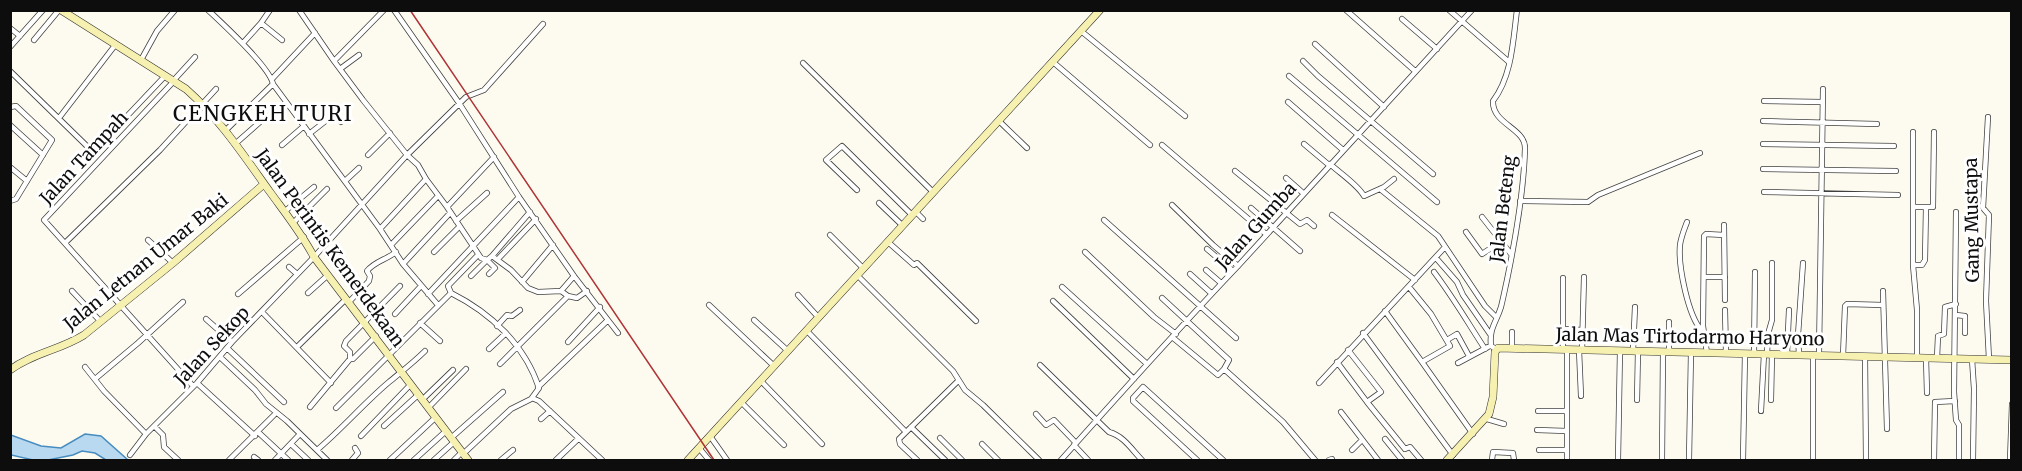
<svg xmlns="http://www.w3.org/2000/svg" width="2022" height="471" font-family="Merriweather,serif">
  <rect width="100%" height="100%" fill="#fdfbef"/>
  <path fill="#b9d9f0" stroke="#478cbf" stroke-width="1.5" d="M85,434l16,2 27,24h-22l-11,-7 -13,-2 -9,4 -25,5h-15l-22,-5v-20l30,11 20,2z"/>
  <g fill="none" stroke-linecap="round" stroke-linejoin="round">
    <g stroke="#404040" stroke-width="6">
      <path id="street" d="M208,10c15,14 62,57 65,74l107,145 23,35 35,41
        M299,10l35,51 29,39 44,55 11,10 8,14 21,28 34,51 6,2 5,-4 19,14 17,18 10,4 23,-1 7,5 -68,68
        M394,10l65,93 60,94 55,79 44,57
        M1346,10l69,61
        M1449,10l60,52
        M1402,19l35,30
        M261,23l9,-13
        M10,28l10,8
        M1081,31l104,85
        M34,40l25,-30
        M243,43l18,-20 21,17
        M1315,44l69,63
        M10,47l33,-37
        M141,60l16,-29 18,-21
        M334,61l50,-51
        M1303,61l15,15 115,98
        M1053,62l97,83
        M803,63l130,129
        M340,69l19,-14
        M10,71l83,81 72,-76
        M1289,76l148,126
        M272,79l43,-46
        M173,81l22,-24
        M174,81l-130,139 149,166
        M1764,101l58,1
        M1288,102l55,48
        M10,107l6,-1 36,34 -36,59 -6,2
        M1988,117l-5,91 6,7 -3,86 3,58
        M59,118l57,-74
        M999,121l28,27
        M1763,121l114,3
        M10,125l33,30
        M226,130l47,-46
        M1913,132v75
        M309,134l23,-18 4,1 5,5
        M235,144l26,-23
        M1304,144l25,21
        M1763,144l131,2
        M282,145l22,-19
        M1162,145l104,89
        M368,155l22,-22
        M1330,164c11,10 28,21 34,32l20,-9 10,-8
        M10,167l17,14
        M1763,169l133,2
        M1235,171l65,53 7,-4 7,6
        M1286,178l17,15
        M345,181l14,-13
        M1380,189l58,47 47,70 11,11
        M857,190l-31,-30 16,-14 70,69
        M1764,192l134,3
        M1520,201l68,1 10,-7 102,-42
        M879,203l24,23
        M1172,205l41,40 25,21
        M447,207l47,-50
        M1926,207h7l1,-75
        M1251,208l49,43
        M284,212l30,-25
        M916,212l7,7
        M1956,212l-2,180 2,28 3,5v35
        M1332,215l83,65
        M1482,217l29,37
        M1104,220l132,118
        M456,221l31,-28
        M1687,222c-3,8 -6,15 -7,23 -2,21 8,71 22,86
        M293,223l34,-34
        M1724,225l1,75
        M380,229l46,-50
        M1466,232l16,22 20,-13
        M830,235l33,33
        M148,240l25,23
        M888,242l26,23 3,-2 59,58
        M65,243l95,-93 56,-61
        M391,245l47,-49
        M1207,249l26,22
        M434,252l25,-25
        M1085,252l69,65 22,17
        M492,256l38,-44
        M1436,258l21,24 6,13 27,39
        M498,259l38,-40
        M403,264l47,-51
        M1913,265v-58h13l-1,53 -3,5h-9l4,45v47
        M289,267l8,7
        M1206,270l15,13
        M1434,272c19,25 34,51 51,77
        M1190,274l21,19
        M857,275l96,96 12,19 18,15 56,55
        M471,276l16,-16 8,8 -6,6
        M1704,277h21
        M522,282l31,-37
        M1062,287l85,77
        M1409,287l22,27 19,32 -28,16 51,72
        M72,291l29,31
        M561,291l13,-15
        M1883,291l4,138
        M308,293l20,-18
        M451,293c40,20 74,52 88,95l-8,11 -20,10 -48,45
        M451,293l-3,-7 30,-31
        M238,294l66,-57
        M428,294l91,-97
        M798,295l21,23
        M568,296l9,2 10,-7
        M1162,298l67,62 -5,9 59,53 32,38
        M1053,301l81,78
        M349,302l20,-21 1,-5 -3,-5c8,-10 19,-11 29,-19
        M709,305l65,61
        M1725,310l1,43
        M1385,311l37,51
        M262,312l69,71
        M395,314l26,-28
        M1956,315l9,1v17
        M206,319l26,23
        M754,320l34,31
        M420,323l20,18
        M497,326l10,-11 5,1 8,-6
        M1563,329l19,1
        M807,331l99,101
        M1512,332v16
        M1363,333l90,122
        M1172,337l46,38 6,-6
        M1447,340l10,-6 12,22
        M568,342l32,-35
        M297,347l49,-48
        M227,348l57,54
        M489,349l17,-16
        M1496,349l-5,-3c-2,-18 5,-23 10,-39 2,-8 4,-18 6,-27 8,-39 17,-92 18,-132 0,-20 -33,-24 -32,-47 19,-25 20,-60 24,-91
        M1563,349v-71
        M1348,350l33,42 -14,10 38,47 5,-2 11,13
        M1579,350l2,46
        M1582,350l2,-73
        M1633,351l2,-44
        M1669,352v-30
        M1707,353l-4,-27 1,-90 2,-2 18,1
        M1754,354l1,-82
        M1767,354l1,-20 4,-14v-57
        M1787,354l2,-44
        M1799,355l-1,-20 5,-72
        M1819,355l4,-266
        M1843,356l2,-50 2,-2 36,1
        M1865,356l1,104
        M220,357l35,33 11,14 21,17 40,39
        M1926,358l1,35
        M1937,358l1,-22 6,-2 1,-27 11,-3
        M350,359v-7l-6,-6 2,-5 54,-55
        M1972,359l2,30 -1,71
        M1337,362l30,40
        M1458,363l30,-16
        M1040,365l69,67c15,4 23,18 33,28
        M85,367l19,24 42,43
        M95,379l43,-36 45,-41
        M761,381l61,63
        M197,383l58,53
        M1319,383l126,-136
        M538,387l70,-67
        M532,398l7,3 63,59
        M423,399l30,-29
        M1637,400l1,-49
        M1771,400l1,-46
        M741,402l43,43
        M310,407l40,-48h3l23,-23
        M429,407l37,-38
        M336,408l115,-115
        M1538,411h29
        M1761,411l3,-57
        M1341,412l37,48
        M1036,414l10,11 8,-5 22,23
        M541,419l9,-8
        M1487,419l17,5
        M154,426l9,9 1,12 14,13
        M384,426l35,-32
        M911,427l34,33
        M1537,430l30,1
        M258,432l30,28
        M361,436l50,-52
        M710,436l17,24
        M451,438l52,-46
        M940,438l22,22
        M1385,439l17,21
        M291,444l17,16
        M982,444l16,16
        M1074,445l14,15
        M699,448l10,12
        M317,450c25,-21 47,-47 72,-68 12,-10 25,-20 36,-31
        M1352,450l10,-10
        M1539,450h28
        M130,455l16,-21 51,-51 35,-41 82,-85 93,-102 59,-58 18,-7 59,-66
        M254,457l4,3
        M229,460l47,-47
        M275,460l24,-25
        M352,460l6,-7 -3,-5
        M390,460l46,-43
        M414,460l32,-29
        M434,460l20,-18
        M454,460l8,-8
        M501,460l12,-10
        M556,460l22,-21
        M917,460l-17,-16 -1,-5 59,-58
        M1061,460c58,-65 117,-131 177,-194l234,-256
        M1197,460l-64,-59v-3l10,-11 80,73
        M1329,460l3,-1
        M1492,460l1,-8 20,1 1,7
        M1567,460v-111
        M1618,460l2,-110
        M1662,460l1,-108
        M1689,460l2,-108
        M1743,460l2,-107
        M1813,460v-105
        M1934,460l1,-58 20,-1
        M2010,460l2,-56"/>
    </g>
    <g stroke="#2f2f2f" stroke-width="8">
      <path id="secondary" d="M61,10l125,79c34,30 58,67 84,103 16,22 32,42 44,65l154,203
        M10,370c23,-17 50,-20 74,-35l89,-72 91,-79
        M688,460l412,-450
        M1447,460l42,-46 4,-17 2,-45 3,-4 514,12"/>
    </g>
    <use href="#street" stroke="#fff" stroke-width="4.5"/>
    <use href="#secondary" stroke="#f7f1b1" stroke-width="7"/>
    <path stroke="#af3436" stroke-width="1.5" d="M410,10l304,450"/>
  </g>
  <g text-anchor="middle" stroke-width="6" stroke-linejoin="round" paint-order="stroke">
    <g font-size="18" fill="#0d0d0d" stroke="#fff">
      <text transform="translate(84 158) rotate(-47)" y="6">Jalan Tampah</text>
      <text transform="translate(1503 209) rotate(-83)" y="6">Jalan Beteng</text>
      <text transform="translate(1972 220) rotate(-91)" y="6">Gang Mustapa</text>
      <text transform="translate(1256 226) rotate(-48)" y="6">Jalan Gumba</text>
      <text transform="translate(330 248) rotate(54)" y="6">Jalan Perintis Kemerdekaan</text>
      <text transform="translate(146 262) rotate(-39)" y="6">Jalan Letnan Umar Baki</text>
      <text transform="translate(1690 337) rotate(1)" y="6">Jalan Mas Tirtodarmo Haryono</text>
      <text transform="translate(212 346) rotate(-47)" y="6">Jalan Sekop</text>
    </g>
    <g font-size="21" letter-spacing="1.5" fill="#0d0d0d" stroke="#fff">
      <text x="263" y="121">CENGKEH TURI</text>
    </g>
  </g>
  <rect width="2022" height="471" fill="none" stroke="#0d0d0d" stroke-width="24"/>
</svg>
